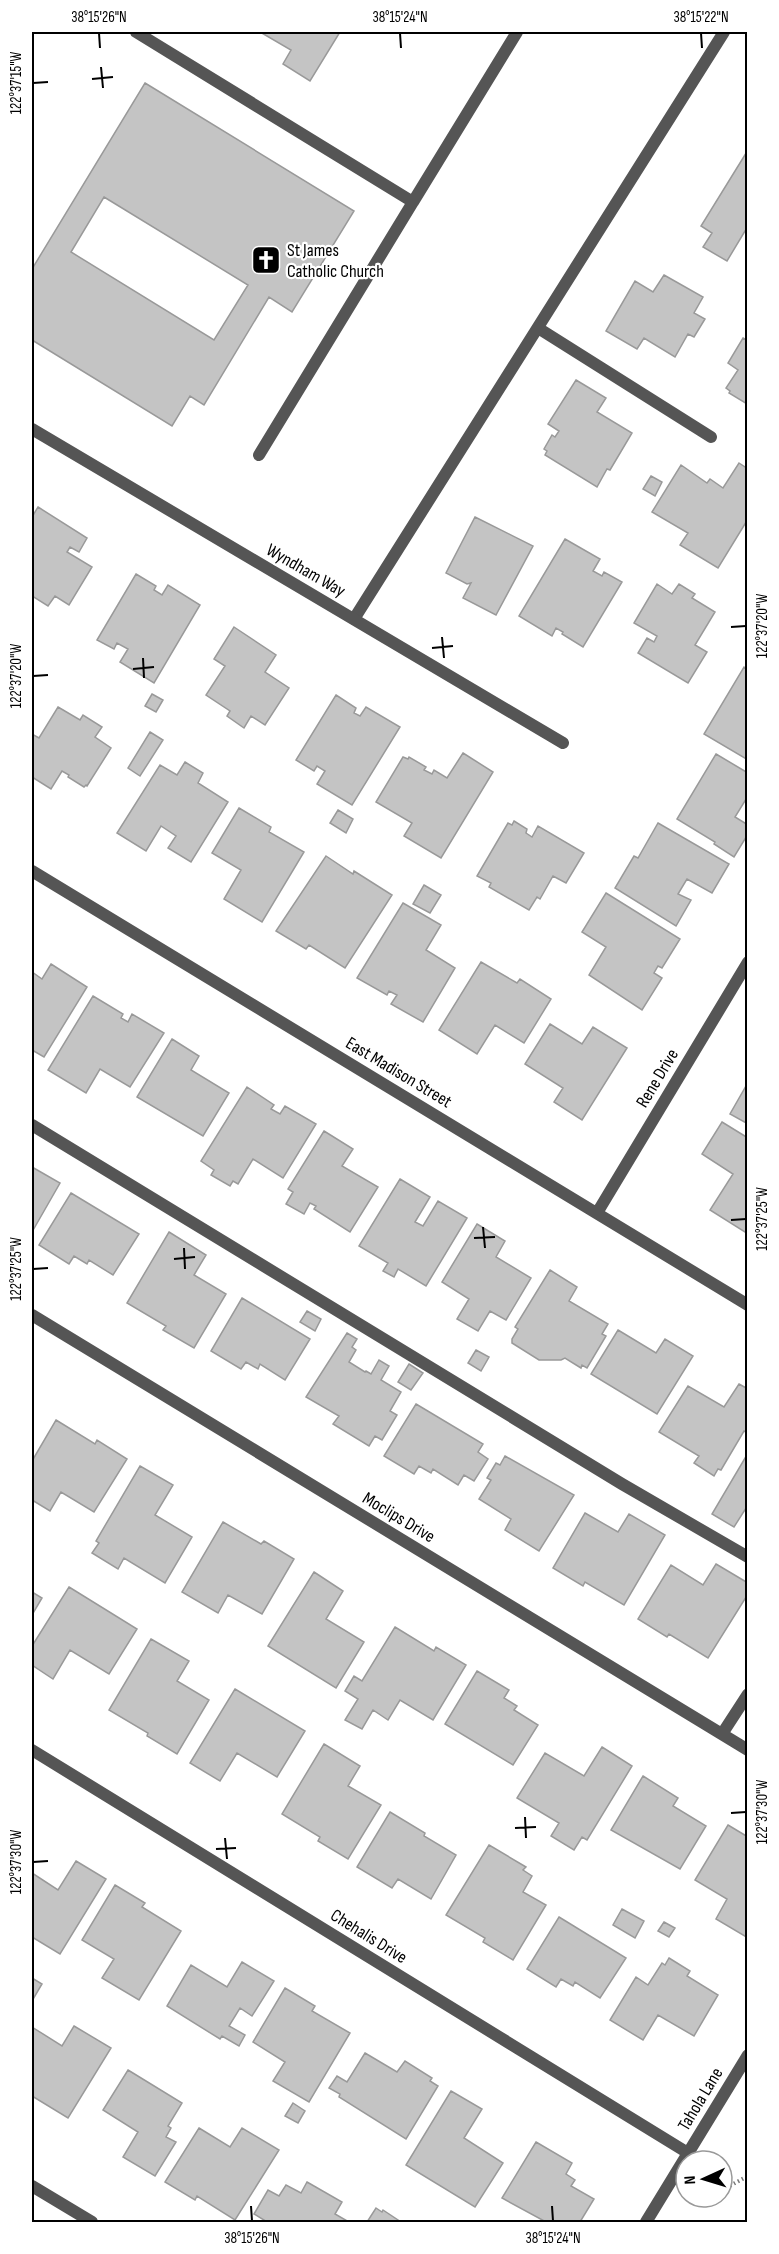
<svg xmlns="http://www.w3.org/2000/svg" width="779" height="2254" font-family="'Sofia Sans Condensed',sans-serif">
  <rect width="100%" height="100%" fill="#fff"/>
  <path fill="#c4c4c4" stroke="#999" stroke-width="1.5" fill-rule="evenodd" d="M260,32h80l-30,49 -27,-17 8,-14z
    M145,83l209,128 -62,101 -23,-15 -65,108 -14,-9 -18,30 -140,-86v-71zM104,197l144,88 -34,55 -143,-88z
    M748,150v82l-3,-1 -18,30 -24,-14 9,-14 -11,-7z
    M664,275l39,22 -9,16 11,6 -11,18 -6,-3 -13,23 -31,-19 -7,11 -31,-18 29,-50 18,11z
    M743,338l5,3 -1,63 -18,-11 1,-2 -4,-3 12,-18 -10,-7z
    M576,380l30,18 -9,14 35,21 -22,37 -3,-1 -10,18 -52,-32 2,-4 -3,-2 8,-14 3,2 4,-6 -11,-7z
    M739,463l9,6v50l-30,49 -38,-23 8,-12 -36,-21 29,-47 26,18 3,-4 13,9z
    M651,476l11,6 -7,14 -12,-7z
    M38,507l49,31 -8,14 -9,-5 -3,5 25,15 -23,38 -14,-9 -7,10 -16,-10 1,-5 -1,-1v-73z
    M475,517l58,29 -37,69 -33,-17 8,-15 -4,1 -21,-11z
    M565,539l35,20 -7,12 9,5 2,-4 18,10 -39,65 -21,-13 1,-2 -7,-4 -4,8 -33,-20z
    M136,574l20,12 -2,4 8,5 6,-10 32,20 -46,78 -34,-21 8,-13 -11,-6 -3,6 -17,-9z
    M657,584l15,10 7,-10 16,10 -3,4 23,14 -20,33 12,7 -19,31 -50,-30 9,-15 7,4 3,-6 -23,-13z
    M234,627l42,28 -11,17 24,16 -24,37 -14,-9 -7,12 -17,-12 3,-5 -24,-16 19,-29 -11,-7z
    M744,667l4,3v90l-44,-26z
    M152,694l11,6 -7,12 -11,-6z
    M336,695l20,13 -2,5 6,3 6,-9 34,20 -48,78 -35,-21 8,-13 -8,-5 -3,5 -18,-11z
    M58,707l22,13 3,-5 19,12 -7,10 16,11 -24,38 -1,-1 -2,2 -16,-10 1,-2 -7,-4 -11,18 -19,-12v-43l7,4z
    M150,732l13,8 -23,36 -12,-8z
    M463,753l30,19 -52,86 -37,-22 8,-13 -36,-21 27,-45 5,2 1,-2 17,10 -2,3 8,4 2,-4 13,8z
    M716,754l32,19v23l-13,21 13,8v9l-14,23 -20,-13 1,-2 -38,-23z
    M185,762l18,11 -5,10 30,19 -37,60 -23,-14 8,-12 -15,-10 -15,25 -29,-18 43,-68 17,10z
    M239,808l32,19 -2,5 35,20 -42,70 -38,-23 17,-29 -29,-17z
    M338,810l15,9 -7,14 -16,-10z
    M514,821l13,8 -1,4 6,4 6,-11 46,27 -18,30 -13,-7 -13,23 -3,-2 -8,13 -40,-23 2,-4 -14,-7 31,-53 4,2z
    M658,823l71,41 -17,29 -25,-14 -9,15 13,6 -15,26 -61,-38 19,-32 4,2z
    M326,856l27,18 1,-3 38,24 -47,73 -36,-23 -3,4 -30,-18z
    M424,885l17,10 -11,18 -17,-9z
    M606,893l74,46 -18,29 -4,-2 -4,7 8,5 -20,32 -53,-35 17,-28 -24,-15z
    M403,903l38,22 -15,25 29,18 -32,54 -32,-18 6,-9 -8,-4 -2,4 -30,-17z
    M481,962l36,21 3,-4 31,20 -27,44 -29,-18 -18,29 -38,-24z
    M51,964l36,23 -43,70 -12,-7v-78l10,7z
    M93,996l30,18 -2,4 7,4 4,-8 32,19 -34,54 -30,-18 -14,24 -38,-23z
    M550,1024l32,20 11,-17 34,21 -45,72 -28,-18 9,-14 -38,-24z
    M172,1039l27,17 -8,14 38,23 -26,43 -66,-39z
    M746,1086h2v38l-18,-10z
    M247,1087l27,18 -3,4 9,5 5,-8 31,18 -33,54 -30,-19 -15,25 -5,-3 -3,5 -19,-11 3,-5 -13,-9z
    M722,1122l26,16v96l-38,-24 23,-36 -31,-20z
    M324,1131l29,18 -11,17 36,21 -28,45 -36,-23 2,-3 -6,-3 -6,11 -18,-10 7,-12 -5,-3z
    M32,1167l28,16 -28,49z
    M400,1179l30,18 -15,25 8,4 15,-25 29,17 -41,68 -28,-17 -4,8 -11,-6 5,-8 -29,-17z
    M71,1193l68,41 -26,41 -24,-15 -2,4 -13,-8 -5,8 -30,-19z
    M477,1224l28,17 -9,16 35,21 -25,42 -16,-9 -12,20 -21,-12 12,-20 -27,-17z
    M169,1232l37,23 -12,20 32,19 -32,54 -31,-18 3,-4 -39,-23z
    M550,1270l27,17 -8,14 39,23 -6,10 4,2 -19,32 -5,-3 -1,3 -16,-10 -4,2h-22l-27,-17v-4l6,-10 -3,-2z
    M242,1298l68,41 -25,41 -25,-16 -2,5 -12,-7 -5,7 -30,-18z
    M307,1311l14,8 -6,12 -15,-9z
    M618,1330l38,23 9,-14 28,17 -36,58 -66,-40z
    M347,1333l10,6 -5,8 4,3 -7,12 16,10 1,-1 5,3 8,-14 10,6 -8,14 20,12 -11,19 7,4 -15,25 -7,-4 -6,10 -36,-22 6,-8 -33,-19z
    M476,1350l13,7 -8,14 -13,-8z
    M409,1364l14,9 -12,17 -13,-8z
    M739,1384l9,5v44l-4,-2 -23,39 -3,-1 -4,7 -20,-13 5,-7 -40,-24 29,-46 36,21z
    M416,1404l67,40 -5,8 10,7 -14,22 -10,-6 -6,10 -25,-16 -2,4 -12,-7 -5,8 -30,-18z
    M56,1420l39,24 2,-4 30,19 -33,53 -33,-20 -11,19 -18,-11v-39z
    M748,1453v52l-14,22 -22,-13z
    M505,1456l69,39 -35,56 -34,-21 6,-11 -32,-20 12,-19 -4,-2 9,-15 4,2z
    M140,1466l33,19 -18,30 37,22 -27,46 -41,-25 -6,11 -26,-16 7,-10 -3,-2z
    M585,1513l33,19 11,-18 36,21 -41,70 -39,-23 -2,4 -30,-18z
    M223,1522l38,22 3,-3 30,18 -32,55 -34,-19 -10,18 -36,-21z
    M716,1564l32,19v11l-40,64 -39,-24 -2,3 -29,-18 33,-54 32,20z
    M314,1572l29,19 -17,28 38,23 -28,46 -68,-42z
    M69,1587l68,42 -28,45 -39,-24 -17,29 -21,-14v-19z
    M32,1592l10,6 -10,17z
    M395,1627l39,24 2,-4 30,18 -33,55 -33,-20 -12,20 -15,-10 -11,19 -17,-9 13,-21 -13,-8 9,-15 8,5z
    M151,1639l38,22 -12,20 32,19 -32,54 -30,-18 1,-3 -39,-23z
    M477,1671l32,19 -5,8 13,8 -3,4 24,15 -25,40 -68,-41z
    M235,1689l70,42 -28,46 -40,-24 -17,28 -30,-18z
    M324,1744l36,22 -12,20 33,19 -33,54 -30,-18 2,-4 -38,-23z
    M602,1747l30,19 -45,74 -5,-3 -8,13 -23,-14 8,-13 -42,-25 28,-45 39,23z
    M643,1776l35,22 -5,8 33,20 -26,43 -69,-39z
    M390,1812l35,21 -1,3 32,19 -25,44 -33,-20 -6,9 -35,-21z
    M728,1825l20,12v101l-32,-19 11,-20 -32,-19z
    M489,1845l37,22 -3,3 9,6 -9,16 23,13 -33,55 -30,-18 2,-4 -39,-23z
    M76,1861l30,18 -46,75 -28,-17v-64l26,17z
    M115,1885l30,18 -3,4 39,24 -42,69 -37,-22 12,-19 -32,-19z
    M622,1909l22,12 -9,17 -22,-13z
    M559,1917l67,41 -26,40 -25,-16 -2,4 -12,-7 -5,8 -29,-18z
    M664,1922l11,6 -6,9 -11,-6z
    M669,1958l21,13 -3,5 31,19 -24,41 -36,-21 -15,25 -33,-20 26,-43 12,8 14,-22 3,2z
    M242,1962l32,19 -22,35 -12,-8 -11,18 16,9 -6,11 -17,-10 -2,3 -53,-33 24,-41 36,22z
    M32,1978l10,6 -10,17z
    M285,1988l30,18 -3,5 38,22 -41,69 -36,-21 12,-19 -32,-20z
    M74,2026l37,22 -43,70 -36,-22v-69l30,19z
    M365,2053l32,19 8,-11 27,17 -2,3 8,5 -32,53 -67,-42 1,-3 -11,-6 8,-12 10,6z
    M128,2070l54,33 -14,23 3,2 -5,9 10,5 -21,34 -32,-19 15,-25 -35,-22z
    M451,2091l31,18 -18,29 39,25 -28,44 -69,-42z
    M293,2103l12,8 -7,12 -13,-7z
    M199,2128l31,19 12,-19 37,22 -44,70 -38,-24 -2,4 -30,-18z
    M536,2142l36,21 -6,11 9,6 -4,6 23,13 -14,23h-34l-44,-24z
    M307,2182l35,20 -7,12 14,8h-86l1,-2 -10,-6 14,-24 11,6 7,-11 15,8z
    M376,2208l6,4 1,-2 18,12h-34z"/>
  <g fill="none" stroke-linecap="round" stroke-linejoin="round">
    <path stroke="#777" stroke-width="4" stroke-dasharray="1.5 3" stroke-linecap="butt" d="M722,2190l26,-14"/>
    <path stroke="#555" stroke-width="12" d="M136,32l277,170 -154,253
      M413,202l104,-170
      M538,328l173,109
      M354,619l370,-587
      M32,1125l590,359 126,73"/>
    <path stroke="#555" stroke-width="12" d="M32,429l531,314
      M32,871l716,434
      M597,1213l151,-251
      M32,1315l716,435
      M722,1734l26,-40
      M32,1750l656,403
      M32,2186l60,36
      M646,2222l102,-167"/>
  </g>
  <path fill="none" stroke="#000" stroke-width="2" d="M99,33l1,15M400,33l1,15M701,33l1,15M101,67l2,21M92,79l21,-2M33,83l15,-1M731,627l15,-1M442,637l2,21M432,648l21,-2M143,658l1,20M133,669l21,-2M33,676l15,-1M731,1220l15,-1M483,1227l2,21M474,1238l21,-1M184,1248l1,21M174,1259l21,-2M33,1269l15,-1M731,1813l15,-1M525,1817l1,21M515,1828l21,-1M225,1838l2,21M216,1849l20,-1M33,1862l15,-1M251,2206l1,15M552,2206l1,15"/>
  <defs>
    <g id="church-square" transform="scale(1.5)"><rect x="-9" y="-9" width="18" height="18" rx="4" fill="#000" stroke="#fff"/><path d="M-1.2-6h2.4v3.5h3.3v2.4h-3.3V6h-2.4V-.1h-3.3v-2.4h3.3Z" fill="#fff"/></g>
  </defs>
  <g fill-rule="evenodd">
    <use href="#church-square" x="266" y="260"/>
  </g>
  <g text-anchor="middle" stroke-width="4.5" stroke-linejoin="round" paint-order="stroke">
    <g font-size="18" fill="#000" stroke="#fff" text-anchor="start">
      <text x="287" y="256">St James<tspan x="287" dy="21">Catholic Church</tspan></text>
    </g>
    <g font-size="18" fill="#000" stroke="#fff">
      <text transform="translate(306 570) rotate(30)" y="6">Wyndham Way</text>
      <text transform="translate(399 1072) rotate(31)" y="6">East Madison Street</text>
      <text transform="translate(657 1078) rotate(-59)" y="6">Rene Drive</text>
      <text transform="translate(399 1517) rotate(31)" y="6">Moclips Drive</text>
      <text transform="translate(369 1936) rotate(32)" y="6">Chehalis Drive</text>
      <text transform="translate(700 2099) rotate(-59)" y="6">Tahola Lane</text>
    </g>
  </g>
  <rect width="779" height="2254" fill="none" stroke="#ffffff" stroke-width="66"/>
  <g transform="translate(704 2179) rotate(266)"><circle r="28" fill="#ffffff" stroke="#999999" stroke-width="1.5"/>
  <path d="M0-4.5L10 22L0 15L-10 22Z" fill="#000000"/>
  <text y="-9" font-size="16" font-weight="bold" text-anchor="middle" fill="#000000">N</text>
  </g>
  <rect x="33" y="33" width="713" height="2188" fill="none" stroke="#000" stroke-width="2"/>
  <g font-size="15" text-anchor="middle" fill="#000">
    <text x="99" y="22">38°15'26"N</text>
    <text x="400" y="22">38°15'24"N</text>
    <text x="701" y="22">38°15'22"N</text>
    <text transform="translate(16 83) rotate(-90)" y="5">122°37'15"W</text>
    <text transform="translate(762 626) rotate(-90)" y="5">122°37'20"W</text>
    <text transform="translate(16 676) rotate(-90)" y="5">122°37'20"W</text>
    <text transform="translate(762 1219) rotate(-90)" y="5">122°37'25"W</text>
    <text transform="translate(16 1269) rotate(-90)" y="5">122°37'25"W</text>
    <text transform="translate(762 1812) rotate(-90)" y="5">122°37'30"W</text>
    <text transform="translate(16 1862) rotate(-90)" y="5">122°37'30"W</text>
    <text x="252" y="2243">38°15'26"N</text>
    <text x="553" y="2243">38°15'24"N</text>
  </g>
</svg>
